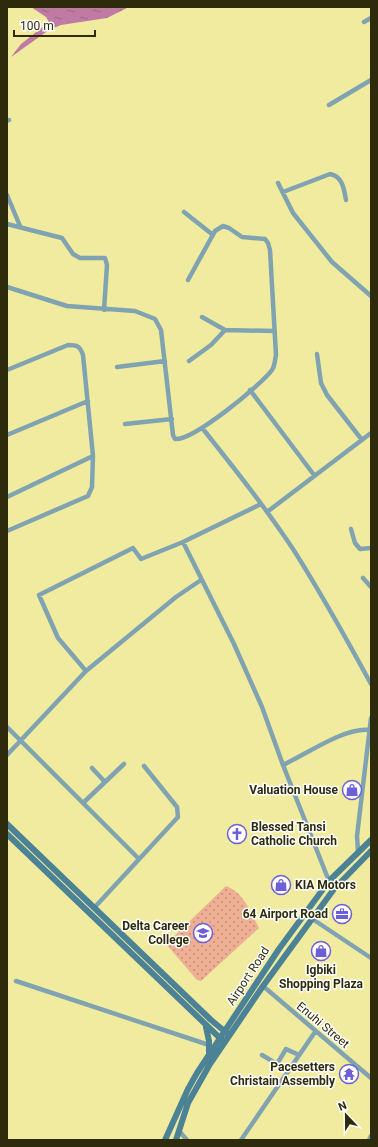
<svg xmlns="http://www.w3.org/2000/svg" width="378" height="1147" font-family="Roboto,sans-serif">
  <defs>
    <pattern id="green-dots" width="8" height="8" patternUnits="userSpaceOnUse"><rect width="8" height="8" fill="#eeaf94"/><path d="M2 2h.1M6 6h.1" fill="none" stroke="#c18f77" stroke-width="1.8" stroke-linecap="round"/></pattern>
    <pattern id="water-ripples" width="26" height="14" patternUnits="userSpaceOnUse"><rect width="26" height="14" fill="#c07ba4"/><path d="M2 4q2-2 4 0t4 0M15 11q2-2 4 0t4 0" fill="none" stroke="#9c6584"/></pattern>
  </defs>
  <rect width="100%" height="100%" fill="#f1eb9f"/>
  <path fill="url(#green-dots)" d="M226,886c18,7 24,25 33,42l-58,53 -4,-1 -31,-36z"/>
  <path fill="url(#water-ripples)" d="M31,7h98l-22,11 -46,7 -12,5 -38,27 10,-13 28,-22 -3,-5z"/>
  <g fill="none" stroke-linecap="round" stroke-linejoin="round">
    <path stroke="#80a3b1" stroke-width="4.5" d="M364,22l7,-4
      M329,105l42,-25
      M7,121l2,-1
      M278,183l15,30 39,49 39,34
      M283,192l47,-18c12,2 14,14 16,26
      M7,195l13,31
      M184,212l29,23
      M7,224l55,14 11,16 7,4h25l2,7 -3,45
      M7,287l60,19 68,5 20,8 6,11 12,105 2,4c18,2 86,-54 97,-69 3,-4 3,-11 4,-15l-6,-105 -2,-7 -3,-4 -23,-2 -13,-9 -6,-2 -8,5 -27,49
      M202,317l23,13
      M317,354l4,29 6,12 35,45
      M189,361l22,-16 14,-15 49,1
      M117,367l48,-6
      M7,370l61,-25c9,0 12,1 15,10l10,101 -86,41
      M250,390l64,85
      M125,424l47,-5
      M203,429c31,39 62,78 90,120 28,44 53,89 78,135
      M7,435l81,-34
      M267,512l104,-79
      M351,529l4,14 5,6 11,-1
      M7,531l81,-35 4,-9 1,-31
      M183,542l51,102 28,63 21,58 46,116
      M363,578l8,9
      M86,671l-28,-33 -19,-43 94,-47 8,11 42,-17 78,-38
      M7,727l132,132
      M7,755l79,-84 90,-74 25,-17
      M283,765c22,-10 62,-38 86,-35
      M92,768l13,14
      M83,803l41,-39
      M358,851l-1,-15 14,-118
      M94,908l84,-91 -1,-10 -33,-41
      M311,918l60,40
      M16,981l193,64
      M263,986l108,92
      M262,1055l15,9 9,-15 13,6
      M180,1132l7,8
      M241,1140l74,-108
      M369,1140l2,-4"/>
    <path stroke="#4b8296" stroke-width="6" d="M7,824l204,196 17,14
      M7,834l216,207
      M206,1027l3,14v13
      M165,1140l23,-51 9,-16 82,-124 50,-68 42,-41
      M176,1140l12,-37 22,-39 53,-78 71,-97 37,-38"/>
  </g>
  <defs>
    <g id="shop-ring" transform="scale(1)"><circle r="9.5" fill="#fff" stroke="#6c5fd8" stroke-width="1.5"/><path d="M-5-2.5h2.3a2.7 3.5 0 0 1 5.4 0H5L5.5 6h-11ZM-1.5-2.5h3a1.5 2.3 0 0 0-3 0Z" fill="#6c5fd8"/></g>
    <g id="church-ring" transform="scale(1)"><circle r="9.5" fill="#fff" stroke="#6c5fd8" stroke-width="1.5"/><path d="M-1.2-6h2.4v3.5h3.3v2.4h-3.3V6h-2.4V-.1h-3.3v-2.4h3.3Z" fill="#6c5fd8"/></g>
    <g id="office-ring" transform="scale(1)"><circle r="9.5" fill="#fff" stroke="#6c5fd8" stroke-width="1.5"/><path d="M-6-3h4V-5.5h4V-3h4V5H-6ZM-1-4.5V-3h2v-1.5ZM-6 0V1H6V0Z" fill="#6c5fd8"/></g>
    <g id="school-ring" transform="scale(1)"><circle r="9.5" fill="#fff" stroke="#6c5fd8" stroke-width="1.5"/><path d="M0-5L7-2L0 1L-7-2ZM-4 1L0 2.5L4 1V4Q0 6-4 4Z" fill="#6c5fd8"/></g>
    <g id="temple-ring" transform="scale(1)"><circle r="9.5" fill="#fff" stroke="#6c5fd8" stroke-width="1.5"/><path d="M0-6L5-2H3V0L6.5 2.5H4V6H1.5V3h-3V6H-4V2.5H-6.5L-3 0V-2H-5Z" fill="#6c5fd8"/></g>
  </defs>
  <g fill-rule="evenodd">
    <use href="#shop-ring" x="352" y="790"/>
    <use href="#church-ring" x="237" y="834"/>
    <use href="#shop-ring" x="281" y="885"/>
    <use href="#office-ring" x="342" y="914"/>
    <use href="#school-ring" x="203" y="933"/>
    <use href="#shop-ring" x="321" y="951"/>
    <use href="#temple-ring" x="349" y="1074"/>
  </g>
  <g text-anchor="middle" stroke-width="3" stroke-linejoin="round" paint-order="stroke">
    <g font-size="12" font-weight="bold" fill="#2d2b0b" stroke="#fff" text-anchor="end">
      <text x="338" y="794">Valuation House</text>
      <text x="251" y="831" text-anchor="start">Blessed Tansi<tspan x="251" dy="14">Catholic Church</tspan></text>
      <text x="295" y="889" text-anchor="start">KIA Motors</text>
      <text x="328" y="918">64 Airport Road</text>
      <text x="189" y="930">Delta Career<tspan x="189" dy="14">College</tspan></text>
      <text x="321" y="974" text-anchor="middle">Igbiki<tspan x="321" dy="14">Shopping Plaza</tspan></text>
      <text x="335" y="1071">Pacesetters<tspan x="335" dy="14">Christain Assembly</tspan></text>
    </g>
    <g font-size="12" fill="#2d2b0b" stroke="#fff">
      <text transform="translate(248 976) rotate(-57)" y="4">Airport Road</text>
      <text transform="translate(323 1025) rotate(40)" y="4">Enuhi Street</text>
    </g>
  </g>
  <rect width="378" height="1147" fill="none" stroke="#2d2b0b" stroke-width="16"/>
  <g transform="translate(346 1115) rotate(338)" stroke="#ffffff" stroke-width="3" paint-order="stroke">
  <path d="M0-3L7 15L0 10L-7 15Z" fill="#2d2b0b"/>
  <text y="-6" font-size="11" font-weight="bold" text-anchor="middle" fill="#2d2b0b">N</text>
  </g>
  <path d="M14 30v6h81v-6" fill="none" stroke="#2d2b0b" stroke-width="2"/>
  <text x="20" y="30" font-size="12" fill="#2d2b0b" stroke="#ffffff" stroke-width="3" paint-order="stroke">100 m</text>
</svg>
